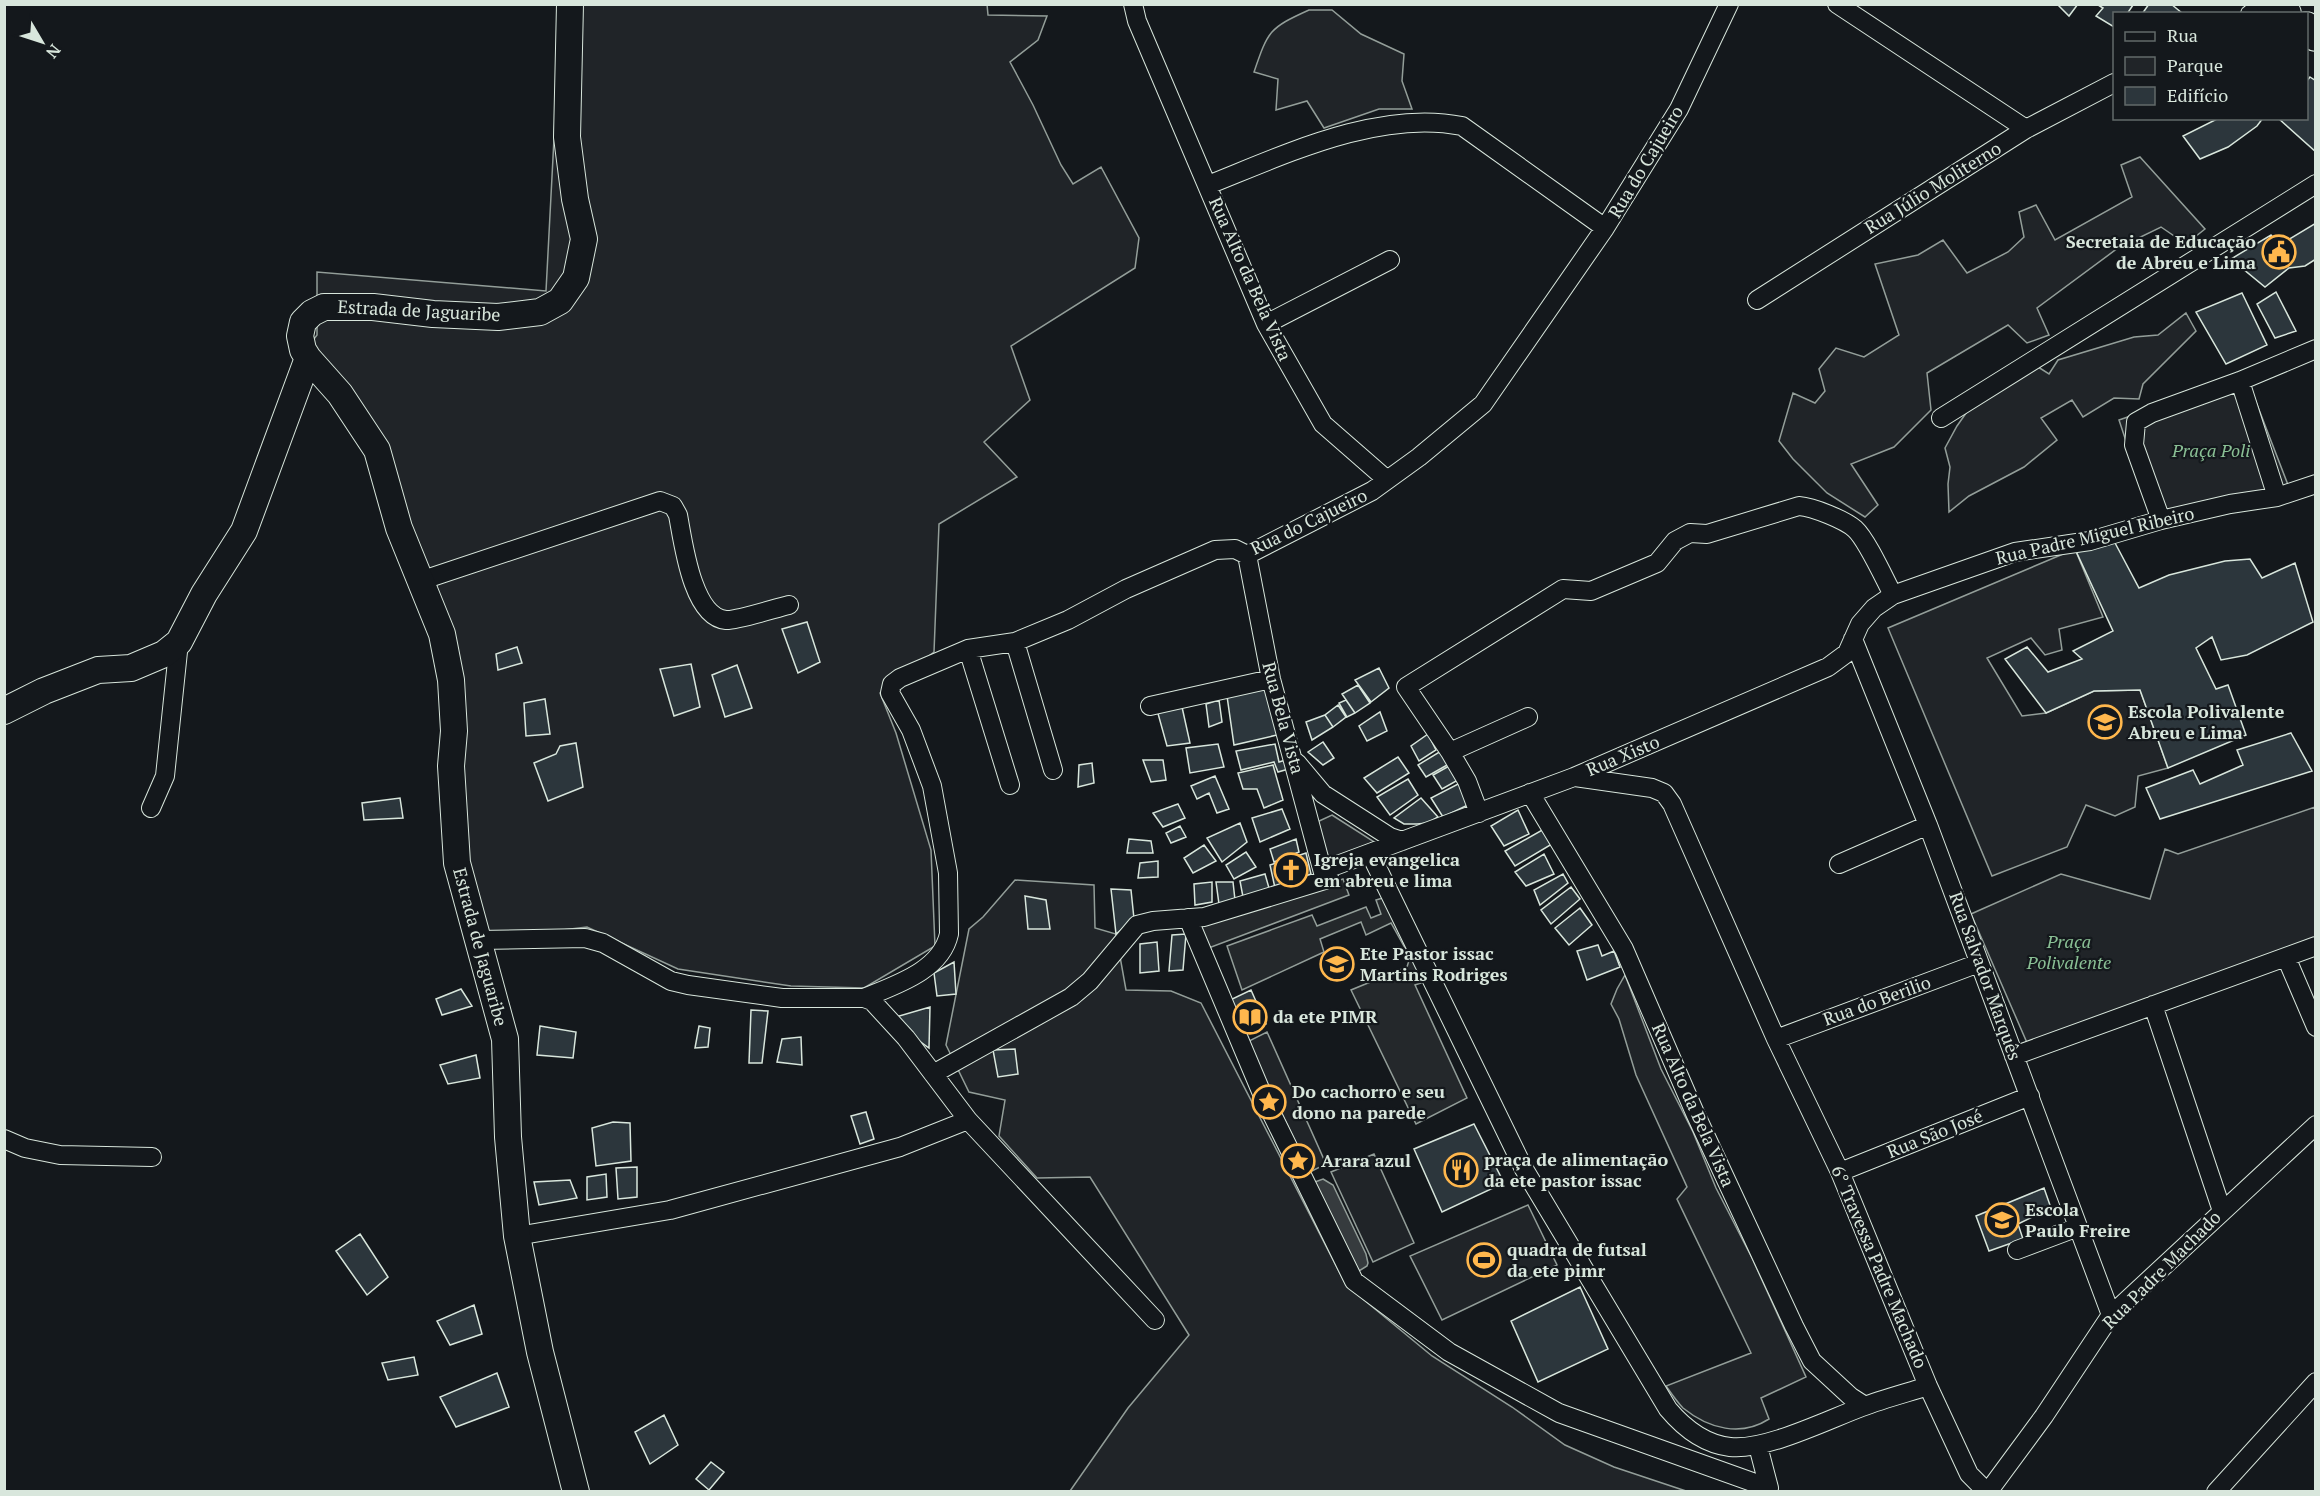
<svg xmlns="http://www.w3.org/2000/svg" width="2320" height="1496" font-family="'PT Serif',serif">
  <rect width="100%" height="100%" fill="#14181c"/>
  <path fill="#202428" stroke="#939e99" stroke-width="1.5" d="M987,4l1,11 59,1 -9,24 -28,22 23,43 28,60 12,19 28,-17 38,71 -4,30 -124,78 19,54 -46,42 33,35 -78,47 -5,128 -54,41 16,40 35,117 4,96 -71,42 -73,-2 -113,-17 -91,-42 -100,12 -21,-88 -7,-170 -76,-220 -79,-109 13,-17v-63l229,19 15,-286z
    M1309,10h23l29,24 43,20 -2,27 10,28h-33l-55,19 -17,-27 -31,9 2,-31 -24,-7c14,-41 15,-44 55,-62z
    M2140,157l65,72 -19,15 -25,-17 -43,21 -81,60 12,27 -22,8 -19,-18 -81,48 4,37 -37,37 -43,17 27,41 -13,12 -38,-24 -34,-34 -14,-18 14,-48 22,10 10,-12 -6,-22 17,-21 28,9 35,-22 -24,-71 43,-9 25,-15 24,33 41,-21 16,-15 -5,-25 17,-7 19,35 77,-43 -11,-32z
    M2186,313l10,18 -53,53 -4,15 -25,-1 -31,19 -11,-17 -31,18 16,22 -33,27 -55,29 -20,16 -1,-28 2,-17 -5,-19 12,-22 14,-20 64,-41 14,9 9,-14 76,-23 24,-2z
    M2246,376l44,114 -136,36 -35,-106z
    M2075,549l28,68 -44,12 3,21 -17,5 -14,-17 -44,20 35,58 24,-3 48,-22 46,-1 28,78 -30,8 -3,31 -20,9 -29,-11 -19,42 -75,29 -104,-248z
    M2315,807v135l-287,103 -57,-131 90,-40 89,25 15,-50 13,5z
    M1332,815l44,28 -51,21 -8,-42z
    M1015,880l79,5 1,43 21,6 10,56 45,1 30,12 145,282 86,71 80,51 53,38 49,22 72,24h-616l58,-83 61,-73 -99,-158 -53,1 -38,-42 6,-36 -36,-8 -23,-47 23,-116 14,-12z
    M1625,975l36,94 32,63 23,56 36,70 54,119 -45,21 8,21c-28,18 -60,10 -86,-11 -6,-6 -12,-15 -17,-22l85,-33 -74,-154 10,-12 -51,-112 -17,-56 -8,-15 6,-15z
    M1267,1032l59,132 -16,8 -63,-130z
    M1374,1154l40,89 -41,19 -42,-90z
    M1528,1205l29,60 -115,55 -32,-64z"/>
  <path fill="#24282b" stroke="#939e99" stroke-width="1.5" d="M1343,879l6,16 -143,54 -5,-22z
    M1386,897l43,83 -14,5 52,113 -51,26 -65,-134 56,-23 3,-10 -19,-34 -25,12 -5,-13 -41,17 4,13 -82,38 -15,-44 85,-31 5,11 49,-19 5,11 10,-4 -5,-14z"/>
  <path fill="#363b3e" stroke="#939e99" stroke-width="1.5" d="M1323,1179l10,6 33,69 2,9 -1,3 -8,5 -44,-89z"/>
  <path fill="#2c363c" stroke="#d8e6dc" stroke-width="1.5" d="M2057,4h21l-9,12z
    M2149,4h22l11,9 -40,1z
    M2098,5l34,-1 1,1 -6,9h-13v13l-18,-11 7,-8z
    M2310,77l6,4v71l-38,-34h28v-36z
    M2263,118l-6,8 -29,21 -28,12 -17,-23 36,-18z
    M2316,223v36l-11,7 -16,2 -24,19 -34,-28 40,-24 7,11z
    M2276,292l20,39 -21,7 -18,-34z
    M2242,293l25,52 -41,19 -30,-52z
    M2114,541l25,47 30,-13 56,-14 25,-2 12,19 33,-15 18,59 -66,33 -26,5 -9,-23 -16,11 20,41 12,-4 18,50 -78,33 -28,-78 -46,1 -48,22 -41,-54 22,-12 21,25 34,-13 -9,-8 40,-20 -38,-82z
    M807,622l13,40 -22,11 -16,-44z
    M517,647l5,16 -24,7 -2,-16z
    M691,664l9,43 -26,9 -14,-47z
    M737,665l15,43 -27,9 -13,-42z
    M1379,668l10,20 -18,14 -16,-22z
    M1268,685l9,50 -43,10 -7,-49z
    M1358,685l12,18 -15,10 -13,-19z
    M545,699l5,35 -24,2 -2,-33z
    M1219,700l3,22 -13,5 -3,-23z
    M1346,700l9,13 -8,4 -8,-14z
    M1338,705l8,12 -13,10 -8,-12z
    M1182,707l8,36 -23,3 -10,-36z
    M1380,712l7,19 -20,10 -8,-15z
    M1325,715l8,12 -21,13 -6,-18z
    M2291,733l21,38 -152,48 -14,-31 47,-18 7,14 43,-19 -6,-15z
    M1428,734l8,16 -17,11 -8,-15z
    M1323,742l11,16 -11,7 -15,-13z
    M576,743l7,44 -35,14 -14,-38 22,-9 4,-8z
    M1218,744l6,23 -34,6 -4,-25z
    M1275,744l4,18 10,-3 3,9 -14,4 -4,-10 -33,8 -5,-19z
    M1441,751l8,13 -23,13 -8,-12z
    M1398,757l11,16 -32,20 -13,-15z
    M1143,760h20l3,20 -15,2z
    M1092,763l2,20 -16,4 1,-22z
    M1273,765l10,35 -19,8 -7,-19h-14l-5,-16z
    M1449,766l9,14 -16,9 -9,-14z
    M1215,776l14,33 -12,4 -8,-20 -12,6 -6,-13z
    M1408,779l10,16 -28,20 -13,-18z
    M1460,783l10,21 -27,13 -12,-19z
    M400,798l3,20 -39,2 -2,-17z
    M1421,798l17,19 -10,6 -11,1h-13l-10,-6z
    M1178,804l7,14 -22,9 -10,-14z
    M1282,809l8,20 -30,13 -8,-24z
    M1518,810l11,24 -25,12 -13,-20z
    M1240,823l7,19 -25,20 -15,-24z
    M1180,826l6,11 -15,6 -5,-10z
    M1544,829l8,15 -37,22 -10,-15z
    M1129,839l22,2 2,12h-26z
    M1296,839l3,13 -25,10 -4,-13z
    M1204,845l12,16 -23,12 -9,-15z
    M1246,852l10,15 -22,12 -8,-14z
    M1306,853l5,21 -36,14 -5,-23z
    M1544,854l10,20 -28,12 -11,-14z
    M1158,861v16l-20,1 2,-15z
    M1265,874l4,14 -26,9 -3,-16z
    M1563,874l5,9 -28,22 -6,-15z
    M1212,882v20l-17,3 -1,-21z
    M1216,882h17l2,18 -16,4z
    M1571,887l9,12 -29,25 -10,-14z
    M1111,889l20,1 3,29 -18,15z
    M1025,896l21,4 4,29h-22z
    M1580,908l12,17 -23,20 -14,-17z
    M1186,934l-3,36 -14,1 3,-36z
    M1157,942l2,29 -19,2v-29z
    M1598,945l4,11 12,-5 6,16 -33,13 -10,-29z
    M954,962l2,32 -19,2 -3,-23z
    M461,989l11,17 -30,9 -6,-16z
    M1251,990l15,34 -21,10 -17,-33z
    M930,1007l-1,41 -40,-29z
    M751,1010l17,1 -6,52h-13z
    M540,1026l36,6 -3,26 -36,-3z
    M699,1026l11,2 -2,19 -13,1z
    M801,1037l1,28 -25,-3 5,-23z
    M1015,1049l3,25 -20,3 -5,-27z
    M476,1055l4,23 -32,6 -8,-19z
    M866,1112l8,27 -14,5 -9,-28z
    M613,1122l17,1 1,38 -35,5 -4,-38z
    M1474,1124l30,59 -62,29 -28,-63z
    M637,1167v30l-19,2 -2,-31z
    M606,1174l1,23 -20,3v-23z
    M570,1180l7,18 -38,7 -5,-23z
    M2044,1188l7,20 -33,16 5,15 -34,12 -13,-35z
    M360,1234l28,43 -21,18 -31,-44z
    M1580,1287l28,62 -70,33 -27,-61z
    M474,1305l8,29 -32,11 -13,-24z
    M414,1357l4,18 -30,5 -6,-17z
    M497,1373l12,34 -53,20 -16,-30z
    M664,1415l14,30 -28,19 -15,-32z
    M711,1462l13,10 -15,18 -13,-11z"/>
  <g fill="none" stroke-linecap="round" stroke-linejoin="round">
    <g stroke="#d8e6dc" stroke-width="20">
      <path id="street" d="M1133,4l4,17 129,303 57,100 63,55
        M1837,4l189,125
        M2250,14l18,-10
        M1208,185c76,-30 171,-76 254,-59l143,102
        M1757,300l269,-171 88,-46
        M1266,324l124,-64
        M2240,381l37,116
        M1941,418l375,-234
        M2161,520l-27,-75 2,-23 16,-9 88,-32 76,-32
        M1247,555l125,-64 47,-34 64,-53 122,-176 74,-119 50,-105
        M1247,555l24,124 54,201
        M420,581l240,-80 13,5 5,9c5,26 14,102 48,105 10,1 50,-12 63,-15
        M1853,639l75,186 183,490
        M1015,642l38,128
        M968,649l42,136
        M1150,706l121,-27
        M1450,752l-44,-65 157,-98 28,2 66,-28 18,-22 15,-8 17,1 92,-28c14,1 46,14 56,23 12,11 30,51 38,66
        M1297,763l26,31 67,43 12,4
        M1575,777l77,11 12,5 8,11 104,235 64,133 88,214 41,88 18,18
        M1530,793l94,156 71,164 99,213 18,35 39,36 14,9
        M151,808l14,-32 14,-134
        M1479,813l-12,-32 -17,-29 78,-35
        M1370,853l154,316 144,240c16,19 36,35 62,38 35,4 97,-27 132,-40 21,-8 44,-14 66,-21
        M1839,864l89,-39
        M1188,918l75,178 91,185 95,71 110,61 210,75 -11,-42
        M477,940l108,-2 18,5 68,38 17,4 94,13h82l8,3 34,37 62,82 187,200
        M2286,957l30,70
        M864,998c31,-13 77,-27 85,-64l-1,-61 -16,-87 -21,-56 -21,-37 2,-9 8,-6 68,-29 47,-7 53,-22 58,-31 89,-39 20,-1 12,6
        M2153,1005l69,206
        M1776,1039l203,-76
        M2014,1056l302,-110
        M933,1074l138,-77 19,-16 47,-56 16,-4 51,-4 121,-37 7,-13 242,-90 254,-110 19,-14 13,-29 14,-16 19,-13 122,-43 75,-11 71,-21 69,-16 47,-7 39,-13
        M4,1139l21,9 35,7 92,2
        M1840,1172l190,-76
        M517,1236l153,-26 230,-63 68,-27
        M2017,1250l61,-23
        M1988,1492l56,-76 67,-101 205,-190
        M2216,1492l100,-110"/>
    </g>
    <g stroke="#d8e6dc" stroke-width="28">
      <path id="secondary" d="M570,4l-3,133 8,62 9,40 -8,39 -16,23 -20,11 -42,5 -65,-3 -60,-7h-49l-12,6 -9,9 -3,14 3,14 5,8 32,36 37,56 22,78 43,106 9,46 3,51 -3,35 6,97 48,176 3,98 9,99 23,116 36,140
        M4,711l40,-20 54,-21 33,-2 33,-14 15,-12 25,-48 40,-63 64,-173"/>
    </g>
    <g stroke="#d8e6dc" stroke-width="34">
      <path id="highway" d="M2273,4l12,10
        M2306,28l10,7"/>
    </g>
    <use href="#street" stroke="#14181c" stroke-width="18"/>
    <use href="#secondary" stroke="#14181c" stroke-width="26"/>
    <use href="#highway" stroke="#14181c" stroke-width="32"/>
  </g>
  <defs>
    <g id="civic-ring" transform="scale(1.725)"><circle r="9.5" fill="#14181c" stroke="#ffb74d" stroke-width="1.5"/><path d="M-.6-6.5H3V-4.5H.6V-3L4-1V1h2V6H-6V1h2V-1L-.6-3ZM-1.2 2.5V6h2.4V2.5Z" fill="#ffb74d"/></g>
    <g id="school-ring" transform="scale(1.725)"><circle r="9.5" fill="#14181c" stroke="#ffb74d" stroke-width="1.5"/><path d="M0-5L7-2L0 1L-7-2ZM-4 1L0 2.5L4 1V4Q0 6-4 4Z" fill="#ffb74d"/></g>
    <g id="church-ring" transform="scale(1.725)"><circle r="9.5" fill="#14181c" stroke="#ffb74d" stroke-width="1.5"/><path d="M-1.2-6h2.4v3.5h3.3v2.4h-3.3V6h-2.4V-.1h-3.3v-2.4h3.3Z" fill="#ffb74d"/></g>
    <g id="library-ring" transform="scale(1.725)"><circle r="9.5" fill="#14181c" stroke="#ffb74d" stroke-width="1.5"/><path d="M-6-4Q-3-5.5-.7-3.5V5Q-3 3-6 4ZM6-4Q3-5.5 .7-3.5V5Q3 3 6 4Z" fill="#ffb74d"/></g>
    <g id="sight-ring" transform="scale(1.725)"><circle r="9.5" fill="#14181c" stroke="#ffb74d" stroke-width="1.5"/><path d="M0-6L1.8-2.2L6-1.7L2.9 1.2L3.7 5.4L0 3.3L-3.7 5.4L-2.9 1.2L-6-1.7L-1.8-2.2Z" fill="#ffb74d"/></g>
    <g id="restaurant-ring" transform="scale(1.725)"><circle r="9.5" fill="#14181c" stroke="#ffb74d" stroke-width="1.5"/><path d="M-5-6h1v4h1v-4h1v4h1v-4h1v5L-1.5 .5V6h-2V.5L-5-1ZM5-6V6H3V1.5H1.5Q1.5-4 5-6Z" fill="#ffb74d"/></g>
    <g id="stadium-ring" transform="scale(1.725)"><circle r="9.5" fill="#14181c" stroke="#ffb74d" stroke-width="1.5"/><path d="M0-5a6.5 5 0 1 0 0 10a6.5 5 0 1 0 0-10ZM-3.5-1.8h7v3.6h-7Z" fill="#ffb74d"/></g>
  </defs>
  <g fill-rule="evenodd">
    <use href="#civic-ring" x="2279" y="252"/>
    <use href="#school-ring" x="2105" y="722"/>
    <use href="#church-ring" x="1291" y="870"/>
    <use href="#school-ring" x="1337" y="964"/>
    <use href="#library-ring" x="1250" y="1017"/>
    <use href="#sight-ring" x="1269" y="1102"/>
    <use href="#sight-ring" x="1298" y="1161"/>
    <use href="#restaurant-ring" x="1461" y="1170"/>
    <use href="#school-ring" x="2002" y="1220"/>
    <use href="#stadium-ring" x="1484" y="1260"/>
  </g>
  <g text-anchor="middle" stroke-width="4.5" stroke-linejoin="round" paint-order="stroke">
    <g font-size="18" fill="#d8e6dc" stroke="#14181c">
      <text transform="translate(1646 162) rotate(-59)" y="6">Rua do Cajueiro</text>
      <text transform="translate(1933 188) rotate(-32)" y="6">Rua Júlio Moliterno</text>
      <text transform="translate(1250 279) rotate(66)" y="6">Rua Alto da Bela Vista</text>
      <text transform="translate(419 311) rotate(3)" y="6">Estrada de Jaguaribe</text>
      <text transform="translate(1309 522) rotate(-26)" y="6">Rua do Cajueiro</text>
      <text transform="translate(2095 536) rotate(-13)" y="6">Rua Padre Miguel Ribeiro</text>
      <text transform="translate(1283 718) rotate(75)" y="6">Rua Bela Vista</text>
      <text transform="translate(1623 756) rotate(-23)" y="6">Rua Xisto</text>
      <text transform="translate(480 947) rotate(75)" y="6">Estrada de Jaguaribe</text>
      <text transform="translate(1985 976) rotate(70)" y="6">Rua Salvador Marquês</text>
      <text transform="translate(1877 1001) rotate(-20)" y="6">Rua do Berilio</text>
      <text transform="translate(1693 1105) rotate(66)" y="6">Rua Alto da Bela Vista</text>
      <text transform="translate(1935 1134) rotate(-22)" y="6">Rua São José</text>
      <text transform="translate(1879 1267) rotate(67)" y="6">6° Travessa Padre Machado</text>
      <text transform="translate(2162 1270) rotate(-45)" y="6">Rua Padre Machado</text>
    </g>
    <g font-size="18" font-weight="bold" fill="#d8e6dc" stroke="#14181c" text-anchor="start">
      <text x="2256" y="248" text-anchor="end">Secretaia de Educação<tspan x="2256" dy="21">de Abreu e Lima</tspan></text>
      <text x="2128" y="718">Escola Polivalente<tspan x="2128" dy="21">Abreu e Lima</tspan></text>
      <text x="1314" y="866">Igreja evangelica<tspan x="1314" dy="21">em abreu e lima</tspan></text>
      <text x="1360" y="960">Ete Pastor issac<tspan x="1360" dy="21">Martins Rodriges</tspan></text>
      <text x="1273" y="1023">da ete PIMR</text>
      <text x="1292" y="1098">Do cachorro e seu<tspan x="1292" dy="21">dono na parede</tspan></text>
      <text x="1484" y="1166">praça de alimentação<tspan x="1484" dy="21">da ete pastor issac</tspan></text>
      <text x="1321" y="1167">Arara azul</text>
      <text x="2025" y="1216">Escola<tspan x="2025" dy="21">Paulo Freire</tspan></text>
      <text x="1507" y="1256">quadra de futsal<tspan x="1507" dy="21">da ete pimr</tspan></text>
    </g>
    <g font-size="18" font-style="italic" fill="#8ac095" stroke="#14181c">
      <text x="2211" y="457">Praça Poli</text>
      <text x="2069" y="948">Praça<tspan x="2069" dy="21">Polivalente</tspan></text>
    </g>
  </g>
  <rect width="2320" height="1496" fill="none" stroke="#d8e6dc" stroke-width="12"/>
  <rect x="2113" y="12" width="195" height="108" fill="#14181c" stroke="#626a69" stroke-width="1.5"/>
  <rect x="2125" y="32" width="30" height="9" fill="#14181c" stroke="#626a69" stroke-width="1.5"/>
  <text x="2167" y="42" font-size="18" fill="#d8e6dc">Rua</text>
  <rect x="2125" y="57" width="30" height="18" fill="#202428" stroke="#626a69" stroke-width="1.5"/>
  <text x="2167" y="72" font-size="18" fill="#d8e6dc">Parque</text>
  <rect x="2125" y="87" width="30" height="18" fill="#2c363c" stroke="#626a69" stroke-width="1.5"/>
  <text x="2167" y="102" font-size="18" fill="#d8e6dc">Edifício</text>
  <g transform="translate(42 42) rotate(129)" stroke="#14181c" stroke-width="4.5" paint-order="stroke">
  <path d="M0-4.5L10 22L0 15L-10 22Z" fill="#d8e6dc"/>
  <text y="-9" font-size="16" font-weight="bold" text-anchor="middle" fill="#d8e6dc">N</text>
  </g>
</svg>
